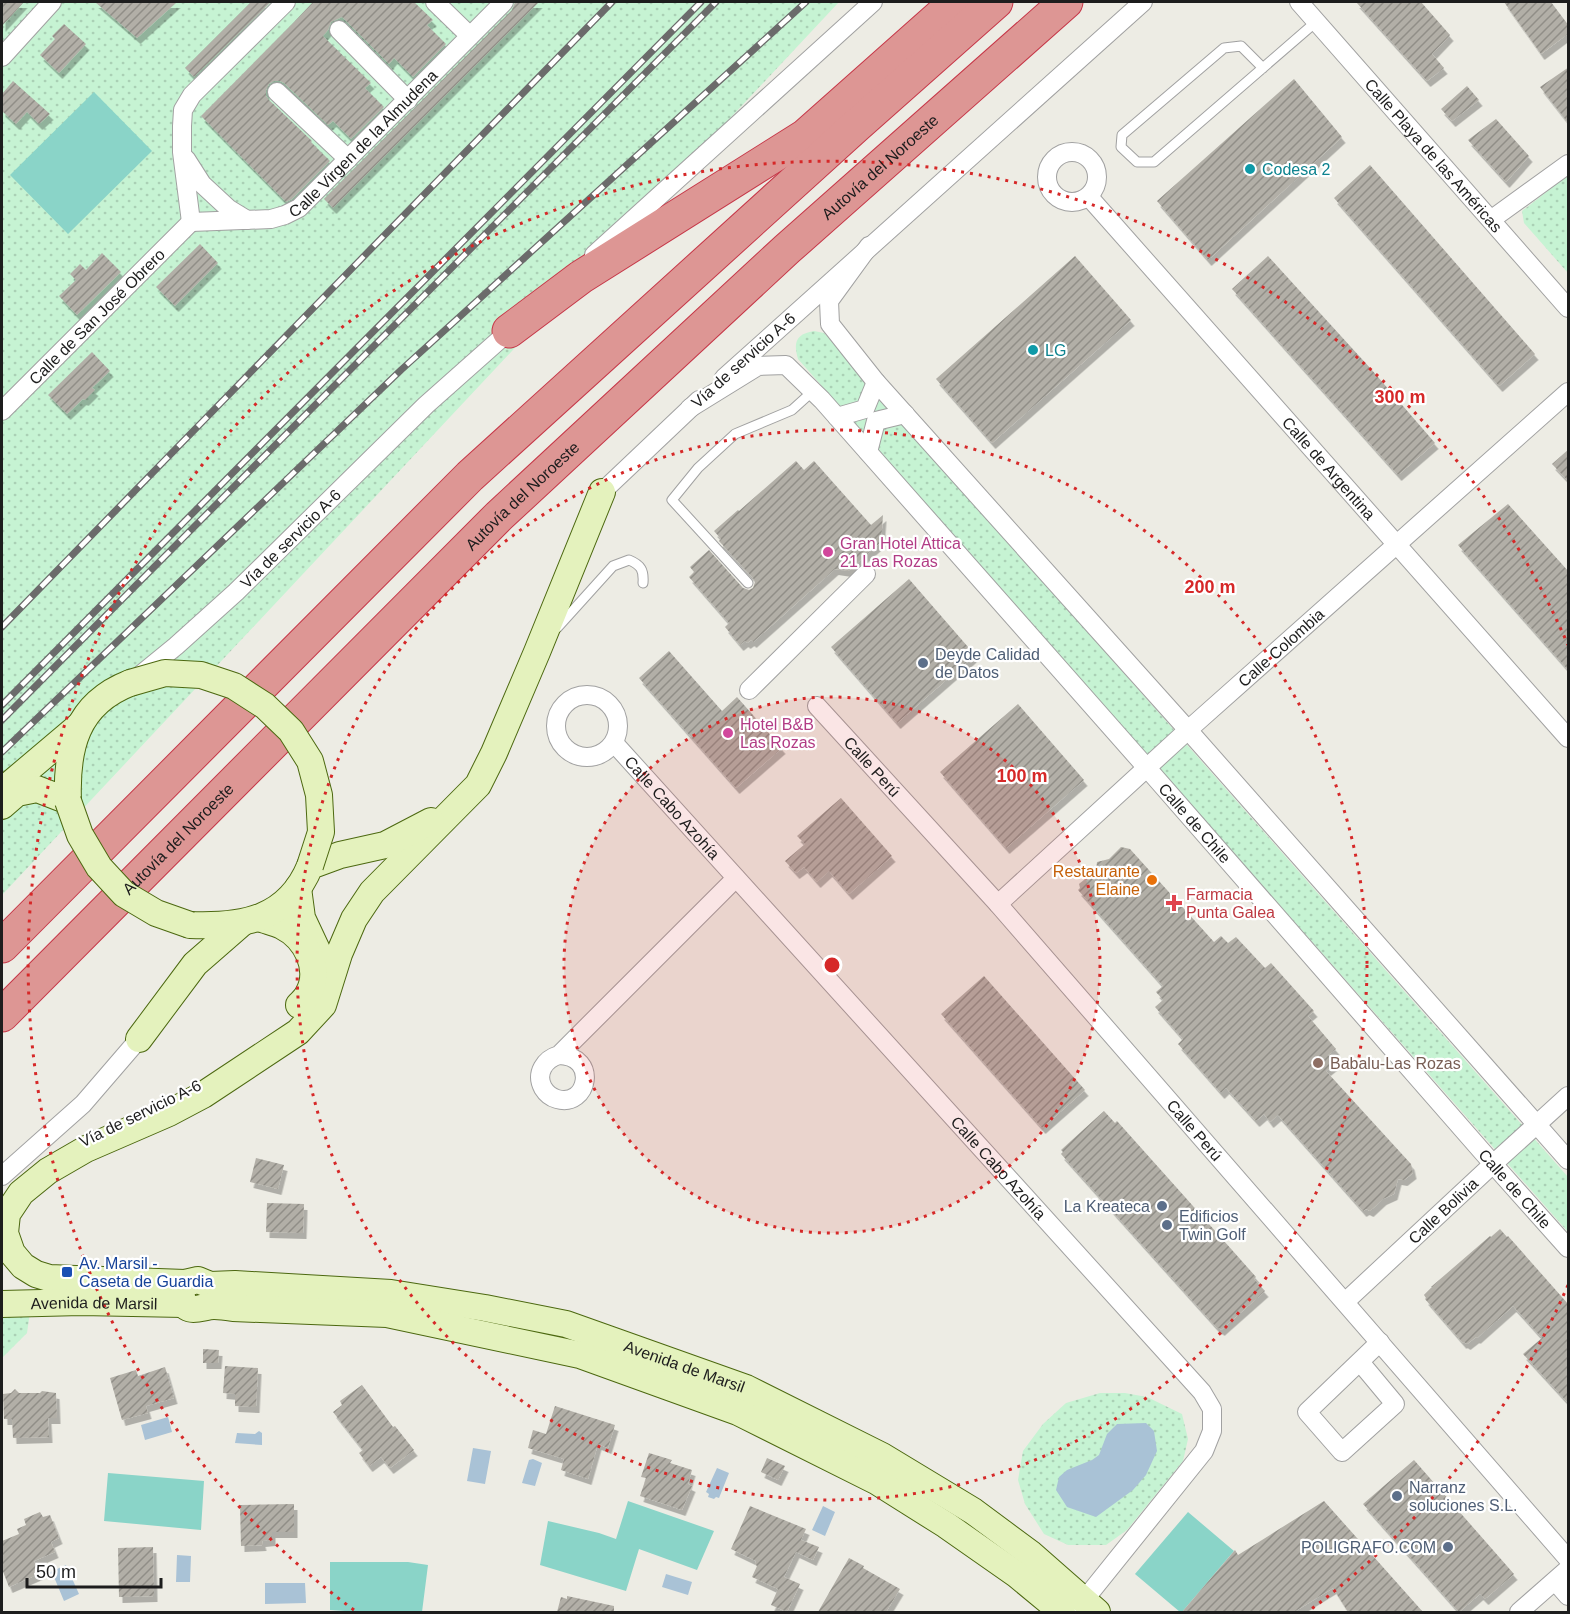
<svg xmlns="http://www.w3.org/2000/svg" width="1570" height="1614" font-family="Arial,sans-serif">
  <defs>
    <pattern id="park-dots" width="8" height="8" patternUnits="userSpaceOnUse" patternTransform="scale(1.5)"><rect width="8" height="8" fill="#c6f3d3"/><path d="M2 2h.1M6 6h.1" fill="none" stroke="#aad0b5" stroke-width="1.8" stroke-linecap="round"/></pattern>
    <pattern id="building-hatch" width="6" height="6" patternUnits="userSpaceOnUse" patternTransform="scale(1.5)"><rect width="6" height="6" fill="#b2afa7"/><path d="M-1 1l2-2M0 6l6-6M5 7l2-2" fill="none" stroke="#908e87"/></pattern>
    <filter id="shadow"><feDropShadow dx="3.5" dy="6" stdDeviation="0" flood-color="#0004"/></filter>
  </defs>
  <rect width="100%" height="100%" fill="#edece4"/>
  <path fill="url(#park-dots)" d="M2,2h837l-837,893z
    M1568,175v98l-44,-50 -2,-12z
    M814,331l10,2 744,844v55l-770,-873c-5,-17 -2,-25 16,-28z
    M30,1312l-3,21 -25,25v-44z
    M1100,1393h25l22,4 35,17 6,25 -5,22 -56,69 -21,15h-38l-24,-11 -19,-30 -7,-24 5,-29 20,-27 23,-21z"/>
  <path fill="#8ad4c8" d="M94,92l58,59 -84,83 -58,-59z
    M108,1473l96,8 -3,49 -97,-9z
    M628,1501l86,30 -17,39 -58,-21 -13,42 -86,-26 8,-44 51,12 17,6z
    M1188,1512l46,39 -52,61h-2l-45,-38z
    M330,1562h78l20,3 -6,47h-62l-30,-2z"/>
  <path fill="#a9c2d6" d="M168,1417l4,15 -27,8 -4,-15z
    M1146,1423l8,8 3,20 -11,24 -13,15 -37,27 -29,-10 -11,-17 3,-13 8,-7 25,-10 7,-5 8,-21 10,-10z
    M259,1431l3,2v12l-27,-2 2,-10 18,1z
    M473,1448l18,3 -6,33 -18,-3z
    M533,1459l9,4 -7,23 -13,-3 7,-23z
    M717,1468l12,5 -10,25 -3,-1 -2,2 -6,-2 1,-3 -3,-2z
    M823,1506l12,6 -10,24 -13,-6z
    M177,1555l14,1 -1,26h-14z
    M66,1565l13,29 -15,7 -10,-24 -4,-1 -2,-3z
    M666,1574l26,8 -4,13 -26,-8z
    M265,1583h40l1,20 -41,1z"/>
  <path fill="url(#building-hatch)" filter="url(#shadow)" d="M2,2h22l-22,24z
    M95,2h82l-40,36z
    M251,2h20l-77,75 -9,-9z
    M313,2h101l19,18 -6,5 19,19 -33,33 -19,-19 -5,6 -47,-47 -11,5 -3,8 -5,6 48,47 -6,5 19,19 -33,32 -18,-18 -5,4 -44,-42 -4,-2h-6l-5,3 -3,6v6l3,4 43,41 -1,1 19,19 -38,38 -6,3 -85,-86 93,-94z
    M515,2h24l-206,206 -9,-9 188,-189z
    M1356,2h65l29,33 -18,19 12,14 -17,13z
    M1504,2h47l18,24v7l-28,21z
    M64,24l22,20 -27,29 -19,-18 15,-16 -3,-3z
    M1569,67v57l-29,-37z
    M1294,79l48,58 -134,123 -51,-59z
    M13,81l37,33 -11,10 -12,-12 -11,12 -14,-13v-17z
    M1467,86l12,14 -27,21 -11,-12z
    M1496,119l33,37 -23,26 -38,-42z
    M1370,165l165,189 -36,32 -165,-188z
    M200,244l18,19 -43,43 -19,-19z
    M102,253l19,19 -44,43 -18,-19 17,-16 -6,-6 10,-10 6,6z
    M1075,256l56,64 -139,123 -56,-64z
    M1268,256l103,113 64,74 -37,32 -166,-186z
    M92,352l18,19 -18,17 3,2 -10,10 -2,-1 -16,15 -19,-19z
    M1569,449v33l-17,-18z
    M796,461l8,9 10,-9 57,64 12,-10 -2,27 -33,29 -13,-2 -82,73 -2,-2 -4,3 -2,-2 -5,4 -15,-18 4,-4 -40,-46 5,-5 -4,-5 19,-17 34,38 6,2 4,-2 2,-6 -2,-4 -34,-37 2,-2 -7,-8 24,-21 1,1z
    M1508,504l61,68v99l-111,-126z
    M909,579l66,76 -78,68 -66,-76z
    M669,651l53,60 15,-14 45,51 -46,40 -97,-110z
    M1018,704l66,76 -78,68 -66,-76z
    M841,798l51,58 -43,38 -20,-23 -12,11 -13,-15 -8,6 -11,-12 20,-17 -8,-8z
    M1121,847l9,2 84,93 7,-6 7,7 8,-6 29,31 6,-5 43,48 -6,5 28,33 -8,6 8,8 -10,8 85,93 2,9 -9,7 -6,-1 -4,15 -11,5 -13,12 -4,-2 -3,2 -85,-96 -8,7 -6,-8 -8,7 -30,-33 -5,5 -43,-49 5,-5 -28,-32 8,-7 -7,-8 7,-6 -85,-96 2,-2 -1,-4 17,-14 1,-8 12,-3z
    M984,976l101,114 -43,38 -101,-114z
    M1104,1111l11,12 2,-2 68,76 71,80 -2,2 11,12 -44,39 -2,-2 -1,1 -157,-175 2,-2 -2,-2z
    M256,1158l28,7 -6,24 -28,-7z
    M267,1203l37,1 -1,29 -37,-1z
    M1500,1229l7,8 1,-1 61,69v99l-46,-50 19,-16 -29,-32 -36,32 -1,-1 -9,7 -3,-2 -1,1 -38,-44 1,-1 -2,-3 8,-8h-1l59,-51 1,1z
    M203,1349l16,1 -1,13h-15z
    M225,1366l33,2 -2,39 -21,-1v-12l-12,-1z
    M165,1367l9,31 -28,8 2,7 -26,7 -12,-42 26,-8 2,6z
    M362,1385l31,42 2,-1 19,24 -24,18 -9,-11 -12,9 -10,-13 4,-3 -30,-38 9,-7 -2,-4z
    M15,1389l4,4h21l2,-2 14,2 1,25h-9l1,19 -36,1 -1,-19h-8l-1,-25 8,-1z
    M555,1406l60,19 -7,23 -10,-4 -10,35 -27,-9 3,-11 -36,-11 5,-18 13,4z
    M649,1453l23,7 -2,3 22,7 -4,14 4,2 -10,24 -42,-14 6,-18 -5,-1z
    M767,1458l18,8 -7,14 -17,-8z
    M1414,1460l100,114 -29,25 -5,-5 -21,18 -96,-108z
    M1324,1501l99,111h-75l-15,-24 -39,24h-112l53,-62 3,5z
    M294,1504v28h-22v8l-10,1 1,4 -22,1 -1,-41z
    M750,1506l56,23 -5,11 18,7 -6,13 -17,-8 -12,25 16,7 -13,28 -16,-7 7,-16 -26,-12 5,-11 -2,-2 1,-3 -25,-12z
    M40,1512l3,5 7,-2 9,23 -8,4 4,10 -21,9 5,13 -30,13 -7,-18v-28l17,-7 -2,-5 9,-4 -2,-6z
    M153,1547l1,49 -35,1 -1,-49z
    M849,1558l15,8 -1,2 37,21 -14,23h-68z
    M567,1596l47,10v6h-57l4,-15 6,2z"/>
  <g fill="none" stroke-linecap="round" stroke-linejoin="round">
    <g stroke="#a1a1a1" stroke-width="11">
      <path id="lane" d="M1263,68l-22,-22 -17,2 -102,87 -1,12 16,15h17l163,-141
        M748,583l-76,-83 26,-32 37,-34 57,-24 21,-19
        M557,628l56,-62 16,-6c12,5 15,10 14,23"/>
    </g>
    <g stroke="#a1a1a1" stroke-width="20">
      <g id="street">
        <path d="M435,2l35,34"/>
        <path id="s1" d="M1299,2l269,306"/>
        <path d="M339,30l69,70"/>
        <path d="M2,57l50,-55"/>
        <path d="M277,92l71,67"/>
        <circle cx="1072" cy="177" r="25"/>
        <path d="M186,159l16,25 27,25 18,11"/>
        <path id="s2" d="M1089,197l479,541"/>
        <path d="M1492,219l76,-55"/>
        <path id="s3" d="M191,222l80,-3 14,-4 14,-7 205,-206"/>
        <path d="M191,222l-9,-70v-26l1,-16 9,-15 94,-93"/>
        <path d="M869,246l-40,55 1,23 46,58 312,348 380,430"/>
        <path d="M594,255l279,-253"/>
        <path d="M724,378l419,-376"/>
        <path id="s4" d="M690,408l68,-42 28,-1 36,35 325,368 346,396 75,84"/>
        <path id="s5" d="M2,411l189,-189"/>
        <path d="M837,417l28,-8 11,-27"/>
        <path d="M868,452l8,-31 29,-7"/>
        <path d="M602,492l97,-92"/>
        <path id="s6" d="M138,677l38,-31 60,-54 190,-187 89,-79"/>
        <path d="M749,690l117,-116"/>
        <circle cx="587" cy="726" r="31"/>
        <path id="s7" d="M817,706l181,198 570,655"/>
        <path id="s8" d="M614,743l588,649 10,17v22l-8,20 -127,158"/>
        <path id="s9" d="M998,904l190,-174 380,-338"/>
        <path d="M559,1055c40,1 29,53 -2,44 -7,-2 -11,-6 -14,-11 -8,-15 2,-29 16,-33l177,-177"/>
        <path d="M2,1176l81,-72 56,-65"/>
        <path id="s10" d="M1345,1302l148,-138 75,-68"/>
        <path d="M1360,1362l35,42 -53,48 -35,-40 73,-70"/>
        <path d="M1555,1581l13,15"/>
        <path d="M1519,1612l49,-43"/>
      </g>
    </g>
    <g stroke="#4c6810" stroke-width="28">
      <g id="secondary">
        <path id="s11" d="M602,492l-65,160 -43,101 -16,32 -106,107 -18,27 -15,35 -16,51 -25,27 -95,63 -34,18 -83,36 -38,22 -27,22 -14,21 -2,19 7,20 11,13 13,8 13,4 136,5 13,-3 12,5 25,-1 156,9 94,15 81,16 180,64 136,68 91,55 58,43 66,58"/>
        <path d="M2,791l77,-65"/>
        <path d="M2,806l15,-13 20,-4 31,12c-2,-53 8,-97 62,-118"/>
        <path d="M298,888l4,30 15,32"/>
        <path d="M259,918c8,3 16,5 23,8 24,12 40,43 26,68 -2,4 -6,8 -9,11"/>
        <path d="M190,925c52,2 98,-5 120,-59l30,-11 45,-10 46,-24"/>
        <path d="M139,1039l56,-75 47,-41"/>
        <path d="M185,1283c-3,5 -4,8 -3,14 3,20 20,9 32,9 6,0 13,1 19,2l154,6 193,41 158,57 138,69 70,44 70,49 46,38"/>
        <path id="s12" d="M2,1304l79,-2 103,2"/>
      </g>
    </g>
    <g stroke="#c63748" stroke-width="35">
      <g id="highway">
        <path d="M509,331l72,-54 224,-141 151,-134"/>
        <path d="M2,946l468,-470 386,-350 140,-124"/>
        <path id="s13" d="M2,1015l497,-499 288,-267 279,-247"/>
      </g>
    </g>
    <use href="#lane" stroke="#fff" stroke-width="9"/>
    <use href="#street" stroke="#fff" stroke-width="18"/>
    <use href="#secondary" stroke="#e4f2bd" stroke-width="26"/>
    <use href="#highway" stroke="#dd9694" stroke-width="33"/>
    <g stroke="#6b6b6b" stroke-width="7">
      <path id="rail" d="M2,627l610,-625
        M2,705l699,-703
        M2,720l714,-718
        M2,752l399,-382 405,-368"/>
    </g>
    <use href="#rail" stroke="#fff" stroke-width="4.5" stroke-dasharray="14" stroke-linecap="butt"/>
    <g stroke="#4c6810" stroke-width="28" stroke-linecap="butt">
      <path id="secondary-bridge" d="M130,683l35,-10 36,2 33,11 31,20 26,25 19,30 9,34 2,37 -11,34
        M68,801l12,34 19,32 25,27 32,19 34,12"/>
    </g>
    <use href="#secondary-bridge" stroke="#e4f2bd" stroke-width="26"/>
  </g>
  <circle cx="832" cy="965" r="268" fill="#d62828" fill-opacity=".12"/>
  <g fill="none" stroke="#d62828" stroke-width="3" stroke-dasharray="3 6">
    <circle cx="832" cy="965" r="268"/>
    <circle cx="832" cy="965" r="535"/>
    <path d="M1568 1285A803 803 0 0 1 1310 1610M354 1610A803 803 0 1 1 1568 645"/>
  </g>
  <g fill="#0f9aa8" stroke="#fff" stroke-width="2">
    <circle cx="1250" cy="169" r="6"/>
    <circle cx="1033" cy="350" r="6"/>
  </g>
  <g fill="#d1479c" stroke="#fff" stroke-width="2">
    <circle cx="828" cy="552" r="6"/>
    <circle cx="728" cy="733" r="6"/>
  </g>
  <g fill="#5c6f8a" stroke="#fff" stroke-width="2">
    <circle cx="923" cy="663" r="6"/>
    <circle cx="1162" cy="1206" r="6"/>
    <circle cx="1167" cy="1225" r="6"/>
    <circle cx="1397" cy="1496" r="6"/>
    <circle cx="1448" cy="1547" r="6"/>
  </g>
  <circle fill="#e8710a" stroke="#fff" stroke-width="2" cx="1152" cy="880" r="6"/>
  <path fill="#e0444e" stroke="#fff" stroke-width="2" d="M1171 894h6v6h6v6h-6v6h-6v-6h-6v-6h6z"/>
  <circle fill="#8d6e63" stroke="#fff" stroke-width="2" cx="1318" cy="1063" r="6"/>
  <rect fill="#1a4fb4" stroke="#fff" stroke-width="2" x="61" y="1266" width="12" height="12" rx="3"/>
  <g text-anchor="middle" stroke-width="4.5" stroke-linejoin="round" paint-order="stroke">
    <g font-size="16" fill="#1d1d1d" stroke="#fff">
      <text dy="6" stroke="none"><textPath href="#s3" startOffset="201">Calle Virgen de la Almudena</textPath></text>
      <text dy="6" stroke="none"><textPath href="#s1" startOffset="204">Calle Playa de las Américas</textPath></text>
      <text dy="6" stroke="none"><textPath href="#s13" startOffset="1221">Autovía del Noroeste</textPath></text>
      <text dy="6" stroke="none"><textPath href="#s5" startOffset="134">Calle de San José Obrero</textPath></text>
      <text transform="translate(743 360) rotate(-42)" y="6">Vía de servicio A-6</text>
      <text dy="6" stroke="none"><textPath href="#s2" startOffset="362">Calle de Argentina</textPath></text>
      <text dy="6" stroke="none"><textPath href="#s13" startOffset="735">Autovía del Noroeste</textPath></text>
      <text dy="6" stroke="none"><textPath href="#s6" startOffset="206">Vía de servicio A-6</textPath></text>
      <text dy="6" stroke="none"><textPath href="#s9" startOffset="382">Calle Colombia</textPath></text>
      <text dy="6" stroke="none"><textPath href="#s7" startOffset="82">Calle Perú</textPath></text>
      <text dy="6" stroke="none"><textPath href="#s8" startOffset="87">Calle Cabo Azohía</textPath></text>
      <text dy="6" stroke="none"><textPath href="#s4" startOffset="722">Calle de Chile</textPath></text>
      <text dy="6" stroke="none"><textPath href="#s13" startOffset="249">Autovía del Noroeste</textPath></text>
      <text transform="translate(140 1113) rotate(-26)" y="6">Vía de servicio A-6</text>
      <text dy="6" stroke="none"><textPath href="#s7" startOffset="568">Calle Perú</textPath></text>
      <text dy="6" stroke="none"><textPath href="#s8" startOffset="573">Calle Cabo Azohía</textPath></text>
      <text dy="6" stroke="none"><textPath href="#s4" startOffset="1208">Calle de Chile</textPath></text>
      <text dy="6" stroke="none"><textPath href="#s10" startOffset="134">Calle Bolivia</textPath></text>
      <text dy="6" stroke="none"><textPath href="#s12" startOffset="92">Avenida de Marsil</textPath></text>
      <text dy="6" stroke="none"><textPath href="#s11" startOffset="1710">Avenida de Marsil</textPath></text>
    </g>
    <g font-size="16" fill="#0d838f" stroke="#fff" text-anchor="start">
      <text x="1262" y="175">Codesa 2</text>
      <text x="1045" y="356">LG</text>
    </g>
    <g font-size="16" fill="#b23c85" stroke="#fff" text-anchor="start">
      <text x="840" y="549">Gran Hotel Attica<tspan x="840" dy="18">21 Las Rozas</tspan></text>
      <text x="740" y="730">Hotel B&amp;B<tspan x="740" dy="18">Las Rozas</tspan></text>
    </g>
    <g font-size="16" fill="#4e5e75" stroke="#fff" text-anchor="start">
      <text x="935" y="660">Deyde Calidad<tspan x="935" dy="18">de Datos</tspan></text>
      <text x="1150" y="1212" text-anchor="end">La Kreateca</text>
      <text x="1179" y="1222">Edificios<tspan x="1179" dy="18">Twin Golf</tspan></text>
      <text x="1409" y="1493">Narranz<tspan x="1409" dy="18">soluciones S.L.</tspan></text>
      <text x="1436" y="1553" text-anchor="end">POLIGRAFO.COM</text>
    </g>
    <g font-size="16" fill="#c56008" stroke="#fff" text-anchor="end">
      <text x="1140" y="877">Restaurante<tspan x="1140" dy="18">Elaine</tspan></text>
    </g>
    <g font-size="16" fill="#be3a42" stroke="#fff" text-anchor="start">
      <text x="1186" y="900">Farmacia<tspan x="1186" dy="18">Punta Galea</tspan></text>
    </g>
    <g font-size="16" fill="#785e54" stroke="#fff" text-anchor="start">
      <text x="1330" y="1069">Babalu-Las Rozas</text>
    </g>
    <g font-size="16" fill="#164399" stroke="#fff" text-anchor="start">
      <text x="79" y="1269">Av. Marsil -<tspan x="79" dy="18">Caseta de Guardia</tspan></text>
    </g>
  </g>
  <circle cx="832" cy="965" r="9" fill="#d62828" stroke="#fff" stroke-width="3"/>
  <g font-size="18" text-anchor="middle" font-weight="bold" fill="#d62828" stroke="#fff" stroke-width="4.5" stroke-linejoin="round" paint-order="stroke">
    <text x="1400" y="403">300 m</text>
    <text x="1210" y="593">200 m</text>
    <text x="1022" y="782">100 m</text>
  </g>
  <rect width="1570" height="1614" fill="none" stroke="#1d1d1d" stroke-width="6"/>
  <path d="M27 1578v9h134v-9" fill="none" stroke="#1d1d1d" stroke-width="3"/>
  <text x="36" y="1578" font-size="18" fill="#1d1d1d" stroke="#ffffff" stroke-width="4.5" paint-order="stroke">50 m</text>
</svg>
